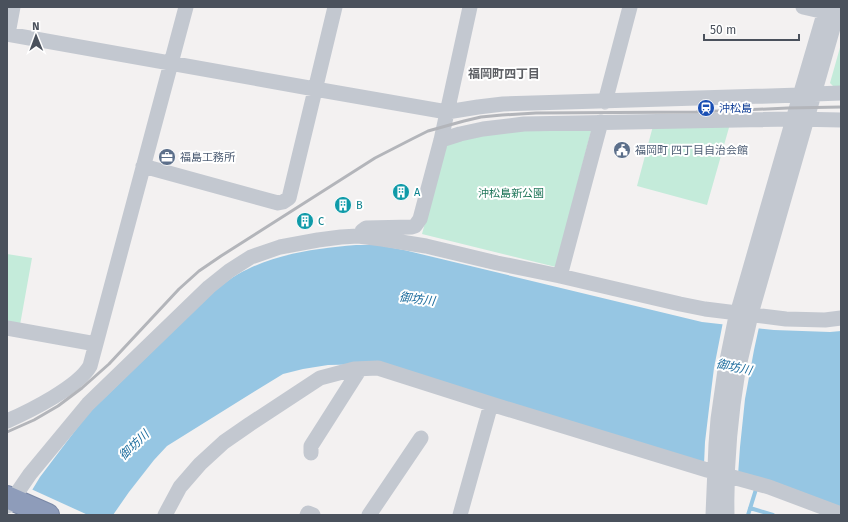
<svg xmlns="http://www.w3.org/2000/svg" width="848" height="522" font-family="'Fira Sans','Noto Sans JP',sans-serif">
  <rect width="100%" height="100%" fill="#f3f1f1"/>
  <path fill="#c4ebda" d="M841,44v43h-7l-4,-4z
    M730,124l-23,81 -70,-19 16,-60z
    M592,127l-36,140 -134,-33 24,-91 38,-10z
    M7,254l25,4 -12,67 -13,-3z"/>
  <path fill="#96c6e3" d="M356,245h21l27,5 298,72 72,8 56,2 11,-1v177l-466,-144 -47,1 -25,4 -20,5 -31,19 -85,53 -13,14 -25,32 -16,23h-96l23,-38 47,-62 123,-120c12,-10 24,-20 38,-26 33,-16 71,-21 108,-24z"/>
  <path fill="#f3f1f1" d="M723,322l36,5 -5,23 -9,49 -5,48 -2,28 -34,-10 1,-23 6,-50 3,-24z
    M31,489l57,26h-73z"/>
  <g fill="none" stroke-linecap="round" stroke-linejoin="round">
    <path stroke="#96c6e3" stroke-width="4" d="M750,508l23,7
      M748,515l9,-29"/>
    <g stroke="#7987a5" stroke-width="24">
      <path id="highway" d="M7,497l41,18"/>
    </g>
    <path stroke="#c3c8d0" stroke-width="15" d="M803,7l22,5
      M7,34l308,55 132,23 31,-5 25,-3 297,-9
      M8,34l5,-27
      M814,94l27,-1
      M605,102l25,-95
      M441,140l19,-6 23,-5 41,-5 269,-5 48,1
      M143,166l135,37 5,-1 6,-4 46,-191
      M362,231l4,-3 46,-1 3,-1 5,-7 21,-79 29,-133
      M560,276l41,-154
      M7,328l89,16
      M7,421c23,-10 71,-34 83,-55l96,-359
      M311,453v-7l49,-77
      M8,506l22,-32 58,-70 121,-117 20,-16 22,-14 29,-10 38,-7 23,-3 17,-1 24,3 44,7 71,17 63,13 120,28 25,5 81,10 39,1 16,-2
      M165,515l15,-28 20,-23 24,-22 26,-18 70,-46 34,-9 24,-1 113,36 216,66 62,17 72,27
      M307,515l1,-2 5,2
      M369,515l52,-77
      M460,515l31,-111
      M713,515l3,-71 2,-25 7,-49 10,-49 59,-205 32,-109
      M727,515c-1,-48 3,-96 11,-144 4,-19 9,-37 13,-57l88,-307"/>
    <use href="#highway" stroke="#8e9cba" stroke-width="22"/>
    <path stroke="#b3b5ba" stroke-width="3" d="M7,432l27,-12 24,-14 24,-18 27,-24 70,-75 20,-18 22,-15 154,-98 37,-19 16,-8 36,-10 17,-4 21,-2 34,-2 160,-1 92,-4 53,-1"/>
  </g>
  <defs>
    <g id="station-disc" transform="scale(0.9)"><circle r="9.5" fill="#1a4fb4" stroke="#fff"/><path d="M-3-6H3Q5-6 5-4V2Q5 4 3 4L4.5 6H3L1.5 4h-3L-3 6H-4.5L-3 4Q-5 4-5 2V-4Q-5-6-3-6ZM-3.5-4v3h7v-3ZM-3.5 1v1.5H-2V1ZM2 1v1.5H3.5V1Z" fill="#fff"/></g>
    <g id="civic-disc" transform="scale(0.9)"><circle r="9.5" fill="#5c6f8a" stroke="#fff"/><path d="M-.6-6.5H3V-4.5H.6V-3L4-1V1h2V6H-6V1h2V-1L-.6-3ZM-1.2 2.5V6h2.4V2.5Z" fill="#fff"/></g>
    <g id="office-disc" transform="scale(0.9)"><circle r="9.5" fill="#5c6f8a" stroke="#fff"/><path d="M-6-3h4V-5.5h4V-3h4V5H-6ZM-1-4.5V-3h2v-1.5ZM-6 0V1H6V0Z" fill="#fff"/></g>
    <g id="building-disc" transform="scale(0.9)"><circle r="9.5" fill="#0f9aa8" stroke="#fff"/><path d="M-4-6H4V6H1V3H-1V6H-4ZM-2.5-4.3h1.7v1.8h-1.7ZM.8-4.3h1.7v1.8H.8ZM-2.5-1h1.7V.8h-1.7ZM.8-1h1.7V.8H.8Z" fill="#fff"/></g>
  </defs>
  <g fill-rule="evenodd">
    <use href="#station-disc" x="706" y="108"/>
    <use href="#civic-disc" x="622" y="150"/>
    <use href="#office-disc" x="167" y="157"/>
    <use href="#building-disc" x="401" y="192"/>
    <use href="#building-disc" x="343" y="205"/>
    <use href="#building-disc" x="305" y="221"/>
  </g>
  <g text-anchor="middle" stroke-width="4" stroke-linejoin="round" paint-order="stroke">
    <g font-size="11" fill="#164399" stroke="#fff" text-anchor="start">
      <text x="719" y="112">沖松島</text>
    </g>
    <g font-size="11" fill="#4e5e75" stroke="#fff" text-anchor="start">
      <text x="635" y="154">福岡町 四丁目自治会館</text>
      <text x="180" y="161">福島工務所</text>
    </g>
    <g font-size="11" fill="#0d838f" stroke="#fff" text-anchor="start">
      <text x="414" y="196">A</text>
      <text x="356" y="209">B</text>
      <text x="318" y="225">C</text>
    </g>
    <g font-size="11" fill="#21775b" stroke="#fff">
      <text x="511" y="197">沖松島新公園</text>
    </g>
    <g font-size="12" font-weight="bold" fill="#5e6065" stroke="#fff">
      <text x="504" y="78">福岡町四丁目</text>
    </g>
    <g font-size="12" font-style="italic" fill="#1c6c9d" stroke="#fff">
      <text transform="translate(417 299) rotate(7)" y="4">御坊川</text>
      <text transform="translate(734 367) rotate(12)" y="4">御坊川</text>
      <text transform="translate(134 445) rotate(-44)" y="4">御坊川</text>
    </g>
  </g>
  <rect width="848" height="522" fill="none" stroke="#4a515c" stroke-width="16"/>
  <g transform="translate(36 36) rotate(359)" stroke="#ffffff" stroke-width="3" paint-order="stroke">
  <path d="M0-3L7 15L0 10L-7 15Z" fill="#4a515c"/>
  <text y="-6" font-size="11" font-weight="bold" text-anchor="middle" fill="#4a515c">N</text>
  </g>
  <path d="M704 34v6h95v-6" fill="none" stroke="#4a515c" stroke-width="2"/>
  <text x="710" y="34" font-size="12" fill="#4a515c" stroke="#ffffff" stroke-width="3" paint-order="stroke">50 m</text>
</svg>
